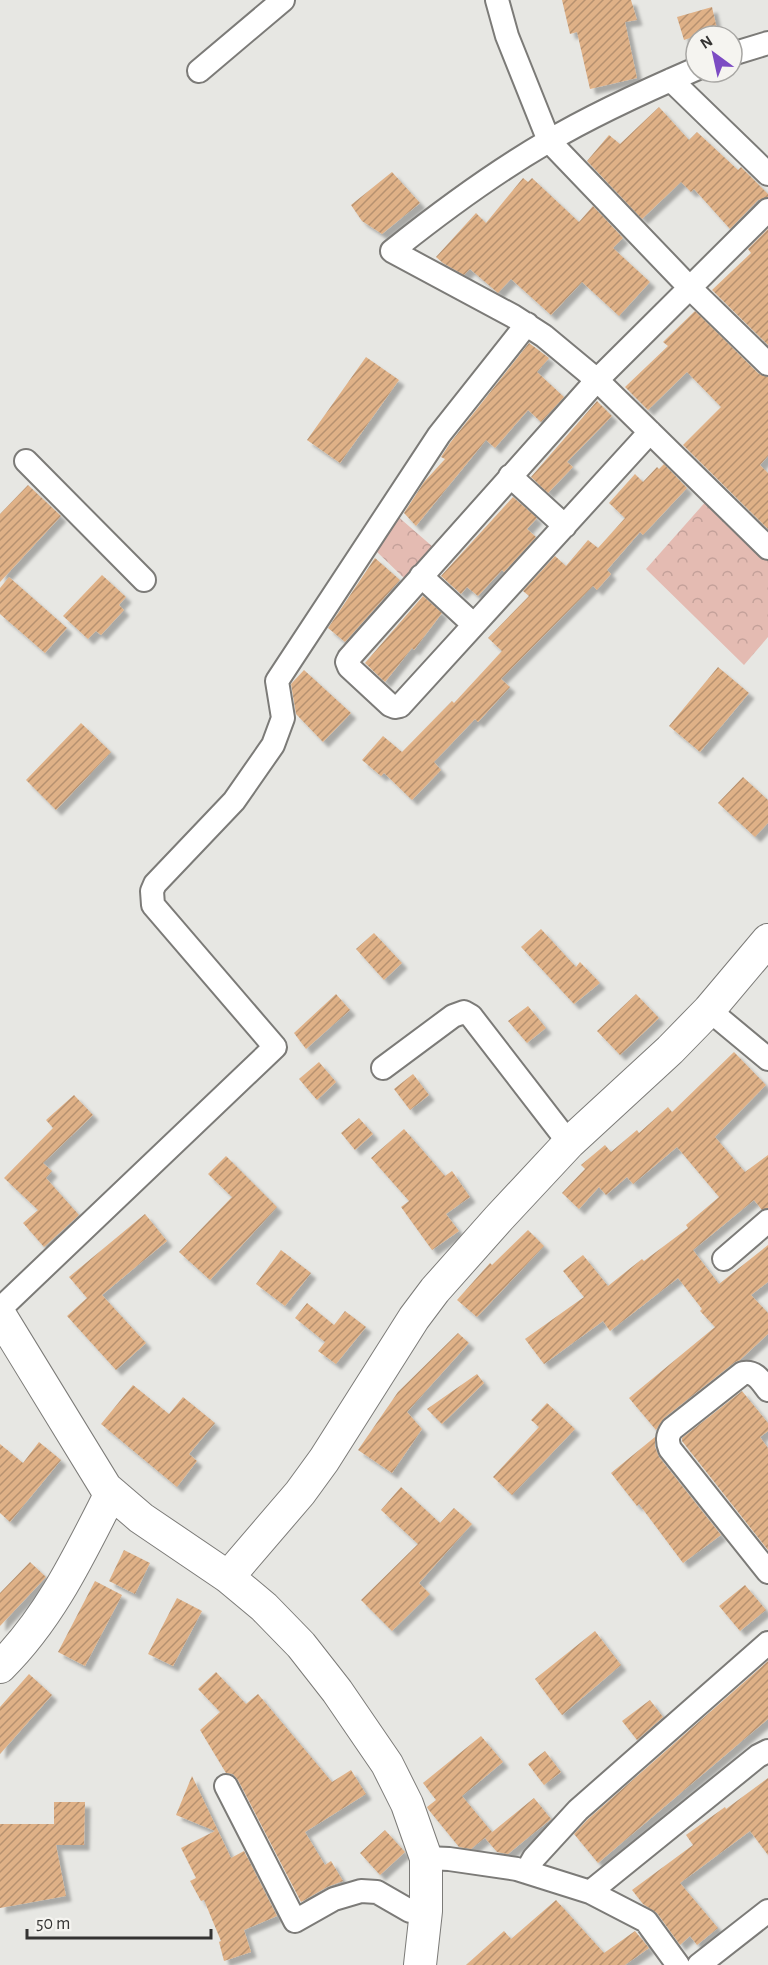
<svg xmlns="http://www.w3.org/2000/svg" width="768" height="1965" font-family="'Alegreya Sans',sans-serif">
  <defs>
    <pattern id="forest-crowns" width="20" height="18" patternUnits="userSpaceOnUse" patternTransform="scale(1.5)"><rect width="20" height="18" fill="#e4bbb2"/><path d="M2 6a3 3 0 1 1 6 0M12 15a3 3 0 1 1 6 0" fill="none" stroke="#c4a19a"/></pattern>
    <pattern id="building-hatch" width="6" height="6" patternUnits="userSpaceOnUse" patternTransform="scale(1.5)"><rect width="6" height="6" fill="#dfb187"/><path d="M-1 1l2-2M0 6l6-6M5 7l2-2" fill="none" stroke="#b6916f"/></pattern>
    <filter id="shadow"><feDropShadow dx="5.5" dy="5.5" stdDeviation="1.5" flood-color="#0004"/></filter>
  </defs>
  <rect width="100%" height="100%" fill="#e7e7e3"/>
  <path fill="url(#forest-crowns)" d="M708,499l60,59v79l-24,28 -98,-96z
    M395,514l38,33 -26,34 -34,-33z"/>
  <path fill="url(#building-hatch)" filter="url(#shadow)" d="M562,0h69l6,20 -12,2 12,56 -47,11 -13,-57 -7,2z
    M712,7l5,22 -33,11 -7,-23z
    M659,107l30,33 8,-8 41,38 3,-3 27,27v3l-10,3 -28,29 -36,-40 -3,3 -10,-10 -39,37 -55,-58 22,-26 11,9z
    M392,172l28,31 -38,31 -20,-13 -11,-16z
    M523,178l5,4 4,-4 47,44 14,-16 30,32 -10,10 37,34 -31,34 -37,-34 -31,33 -40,-36 -13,14 -28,-24 -6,6 -21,-12 -7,-6 40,-44 10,10z
    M768,229v116l-56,-55 39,-37 -3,-4z
    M695,311l64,63 9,3v79l-8,9 8,8v56l-85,-84 38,-38 -34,-35 -39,38 -23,-23 43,-41 -5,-4z
    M529,343l20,15 -12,14 27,25 -23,25 -13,-12 -33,38 -9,-8 -70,86 -12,-13 20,-31 21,-23 -4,-2 9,-14z
    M366,357l33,23 -59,83 -33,-23z
    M597,401l15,15 -45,46 6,5 -25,26 -17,-16z
    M664,464l23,24 -44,47 -3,-3 -33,38 4,4 -14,16 -4,-4 -92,93 9,8 -32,35 -3,-3 -41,43 7,8 -29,30 -28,-27 -3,3 -19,-16 21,-24 19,16 50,-51 2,2 48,-52 -14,-13 41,-42 -6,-5 32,-35 11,10 22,-26 10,8 27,-30 -16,-15 26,-29 8,8 14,-15 2,2z
    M28,485l33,31 -61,66v-68z
    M513,497l24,21 -10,11 9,8 -32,35 -2,-2 -24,26 -11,-9 -6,7 -20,-18z
    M375,558l25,22 -55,62 -17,-14z
    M102,575l24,22 -7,8 5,5 -23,25 -5,-4 -8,8 -25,-23z
    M9,577l58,51 -22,25 -45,-39v-26z
    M423,596l19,17 -28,37 -2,-2 -27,34 -20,-19z
    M718,667l31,26 -49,59 -31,-26z
    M304,670l47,43 -28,29 -27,-28 -5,-30z
    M81,723l30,29 -55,58 -30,-30z
    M743,777l25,23v23l-13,14 -37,-34z
    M541,929l35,38 4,-5 20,21 -26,21 -53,-57z
    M374,933l28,30 -18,17 -28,-31z
    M336,994l14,16 -44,39 -12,-16z
    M636,994l23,24 -39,37 -23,-24z
    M528,1006l18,22 -19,15 -19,-22z
    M734,1052l32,33 -51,52 30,35 23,-17v53l-6,2 -8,-10 -61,50 26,34 49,-39v37l-17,13 17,18v21l-28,26 -5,2 -71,56 -8,12 -27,-32 86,-71 -15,-16 2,-2 -24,-31 -68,53 -7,-10 -59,43 -19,-25 59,-42 -21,-26 20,-16 25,31 34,-27 2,2 44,-33 -2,-3 33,-28 -42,-50 -44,37 -6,-7 -21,18 -7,-8 -20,22 -17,-16 23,-24 -4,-4 24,-20 6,7 26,-22 2,3 29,-26 4,5z
    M319,1062l17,20 -19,18 -18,-21z
    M413,1074l16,21 -19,15 -16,-21z
    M74,1095l19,20 -50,48 9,8 -6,7 33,37 -35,32 -21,-24 15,-13 -34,-32 49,-50 -7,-8z
    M359,1118l14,16 -18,16 -14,-17z
    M404,1129l41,47 7,-5 18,26 -24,17 13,17 -27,19 -31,-43 8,-6 -38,-43z
    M226,1156l51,51 -67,73 -31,-28 53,-55 -24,-23z
    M145,1214l22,27 -65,54 44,48 -30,27 -49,-54 20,-18 -18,-21z
    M528,1230l16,16 -67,71 -20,-17 33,-37 2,2z
    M281,1250l30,23 -26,33 -29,-22z
    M307,1303l27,22 11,-14 21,16 -30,37 -18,-13 7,-9 -30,-24z
    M458,1333l11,10 -62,69 15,17 -30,44 -34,-23 40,-58z
    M477,1374l7,9 -42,41 -15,-15z
    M133,1385l36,29 14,-17 32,26 -26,31 8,7 -20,26 -76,-63z
    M742,1391l26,32v8l-8,6 8,11v102l-86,-109v-3z
    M547,1403l28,26 -63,66 -19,-18 46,-50 -8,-7z
    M655,1437v10l4,10 62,78 -38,28 -44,-59 -2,2 -26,-33z
    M39,1442l22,18 -51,62 -10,-9v-69l23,19z
    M401,1487l39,36 14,-15 18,16 -53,59 11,11 -38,37 -31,-31 57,-56 -37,-34z
    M124,1550l26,13 -15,31 -26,-13z
    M30,1562l16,15 -46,49v-33z
    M95,1581l27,14 -37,71 -27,-14z
    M745,1585l21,25 -26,21 -21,-25z
    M177,1598l25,13 -29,55 -25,-12z
    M595,1631l26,34 -59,50 -27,-36z
    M768,1661v58l-170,144 -24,-29 13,-14z
    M216,1672l30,32 12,-10 74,88 19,-12 15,24 -61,38 20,33 6,-4 12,20 -16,6 -26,15 -63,-122 -5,-6 -7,-1 -26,-43 20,-18 -22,-23z
    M29,1674l23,21 -52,59v-47z
    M650,1700l13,17 -26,23 -15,-19z
    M481,1736l22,26 -41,34 30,36 -21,17 -12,-2 -31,-38 -1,-2 9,-7 -13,-17z
    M545,1751l16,21 -17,13 -16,-21z
    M192,1776l39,82 13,-7 33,65 -33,14 7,22 -27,9 -5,-19 2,-1 -17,-41 -3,1 -11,-20 6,-3 -15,-30 34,-17 -39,-16z
    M768,1778v77l-18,-24 -70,52 38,45 -21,17 -7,-9 -10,9 -23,-32 -14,-9 -11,-14 61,-45 -7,-10 39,-28 1,2z
    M534,1798l17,21 -43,35 -11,-2 -12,-14z
    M54,1802h31l-1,43h-28l10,51 -66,12v-84h54z
    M385,1830l20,22 -25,23 -20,-22z
    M556,1900l48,53 31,-22 14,17 -24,17h-159l38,-34 7,8z"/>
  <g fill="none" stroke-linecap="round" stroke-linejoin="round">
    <g stroke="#7c7b78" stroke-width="26">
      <path id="street" d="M497,0l10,36 42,105 141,147 78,76
        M732,54l36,-11
        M696,69c-51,22 -102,45 -149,73 -55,32 -105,69 -155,109l121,65 31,20 53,44 171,168
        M199,71l84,-71
        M671,80l97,94
        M650,432l-250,274 -5,1 -5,-2 -41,-38 -2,-5 2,-4 248,-278 171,-170
        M26,461l118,119
        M510,476l55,50
        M421,576l53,49
        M709,1010l59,49
        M383,1068l70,-52 11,-4 7,4 98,127
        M724,1259l44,-38
        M0,1309l275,-262 -122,-142 -1,-14 3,-7 79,-83 39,-56 10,-27 -6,-37 162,-246 88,-111
        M768,1390c-7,-9 -12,-19 -25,-17l-71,56c-5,7 -5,12 -2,20l98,123
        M226,1786l69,135 39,-22 27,-8 16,1 33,19h16
        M426,1858l23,1 68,10 73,23 56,29 32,44
        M526,1872l8,-14 44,-48 190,-167
        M590,1892l168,-136 10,-5
        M699,1965l69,-54"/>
    </g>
    <g stroke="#7c7b78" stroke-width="34">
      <path id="secondary" d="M0,1315l106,173 35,30 87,59 36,30 37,38 36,46 50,73 20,40 19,54v53l-6,54
        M228,1577l72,-84 24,-33 90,-142 21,-28 64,-72 70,-75 101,-93 39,-40 59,-70
        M0,1667c50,-49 80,-113 111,-174"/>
    </g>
    <use href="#street" stroke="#fff" stroke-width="22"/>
    <use href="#secondary" stroke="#fff" stroke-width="32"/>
  </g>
  <g transform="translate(714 54) rotate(327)"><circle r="28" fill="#f5f4f0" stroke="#a8a7a4" stroke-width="1.5"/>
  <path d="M0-4.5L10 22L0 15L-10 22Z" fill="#7c4bc3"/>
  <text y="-9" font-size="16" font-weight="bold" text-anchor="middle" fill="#343332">N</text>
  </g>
  <path d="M27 1929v9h184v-9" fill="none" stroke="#343332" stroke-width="3"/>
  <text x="36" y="1929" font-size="18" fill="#343332" stroke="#f5f4f0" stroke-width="4.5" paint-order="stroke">50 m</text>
</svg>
